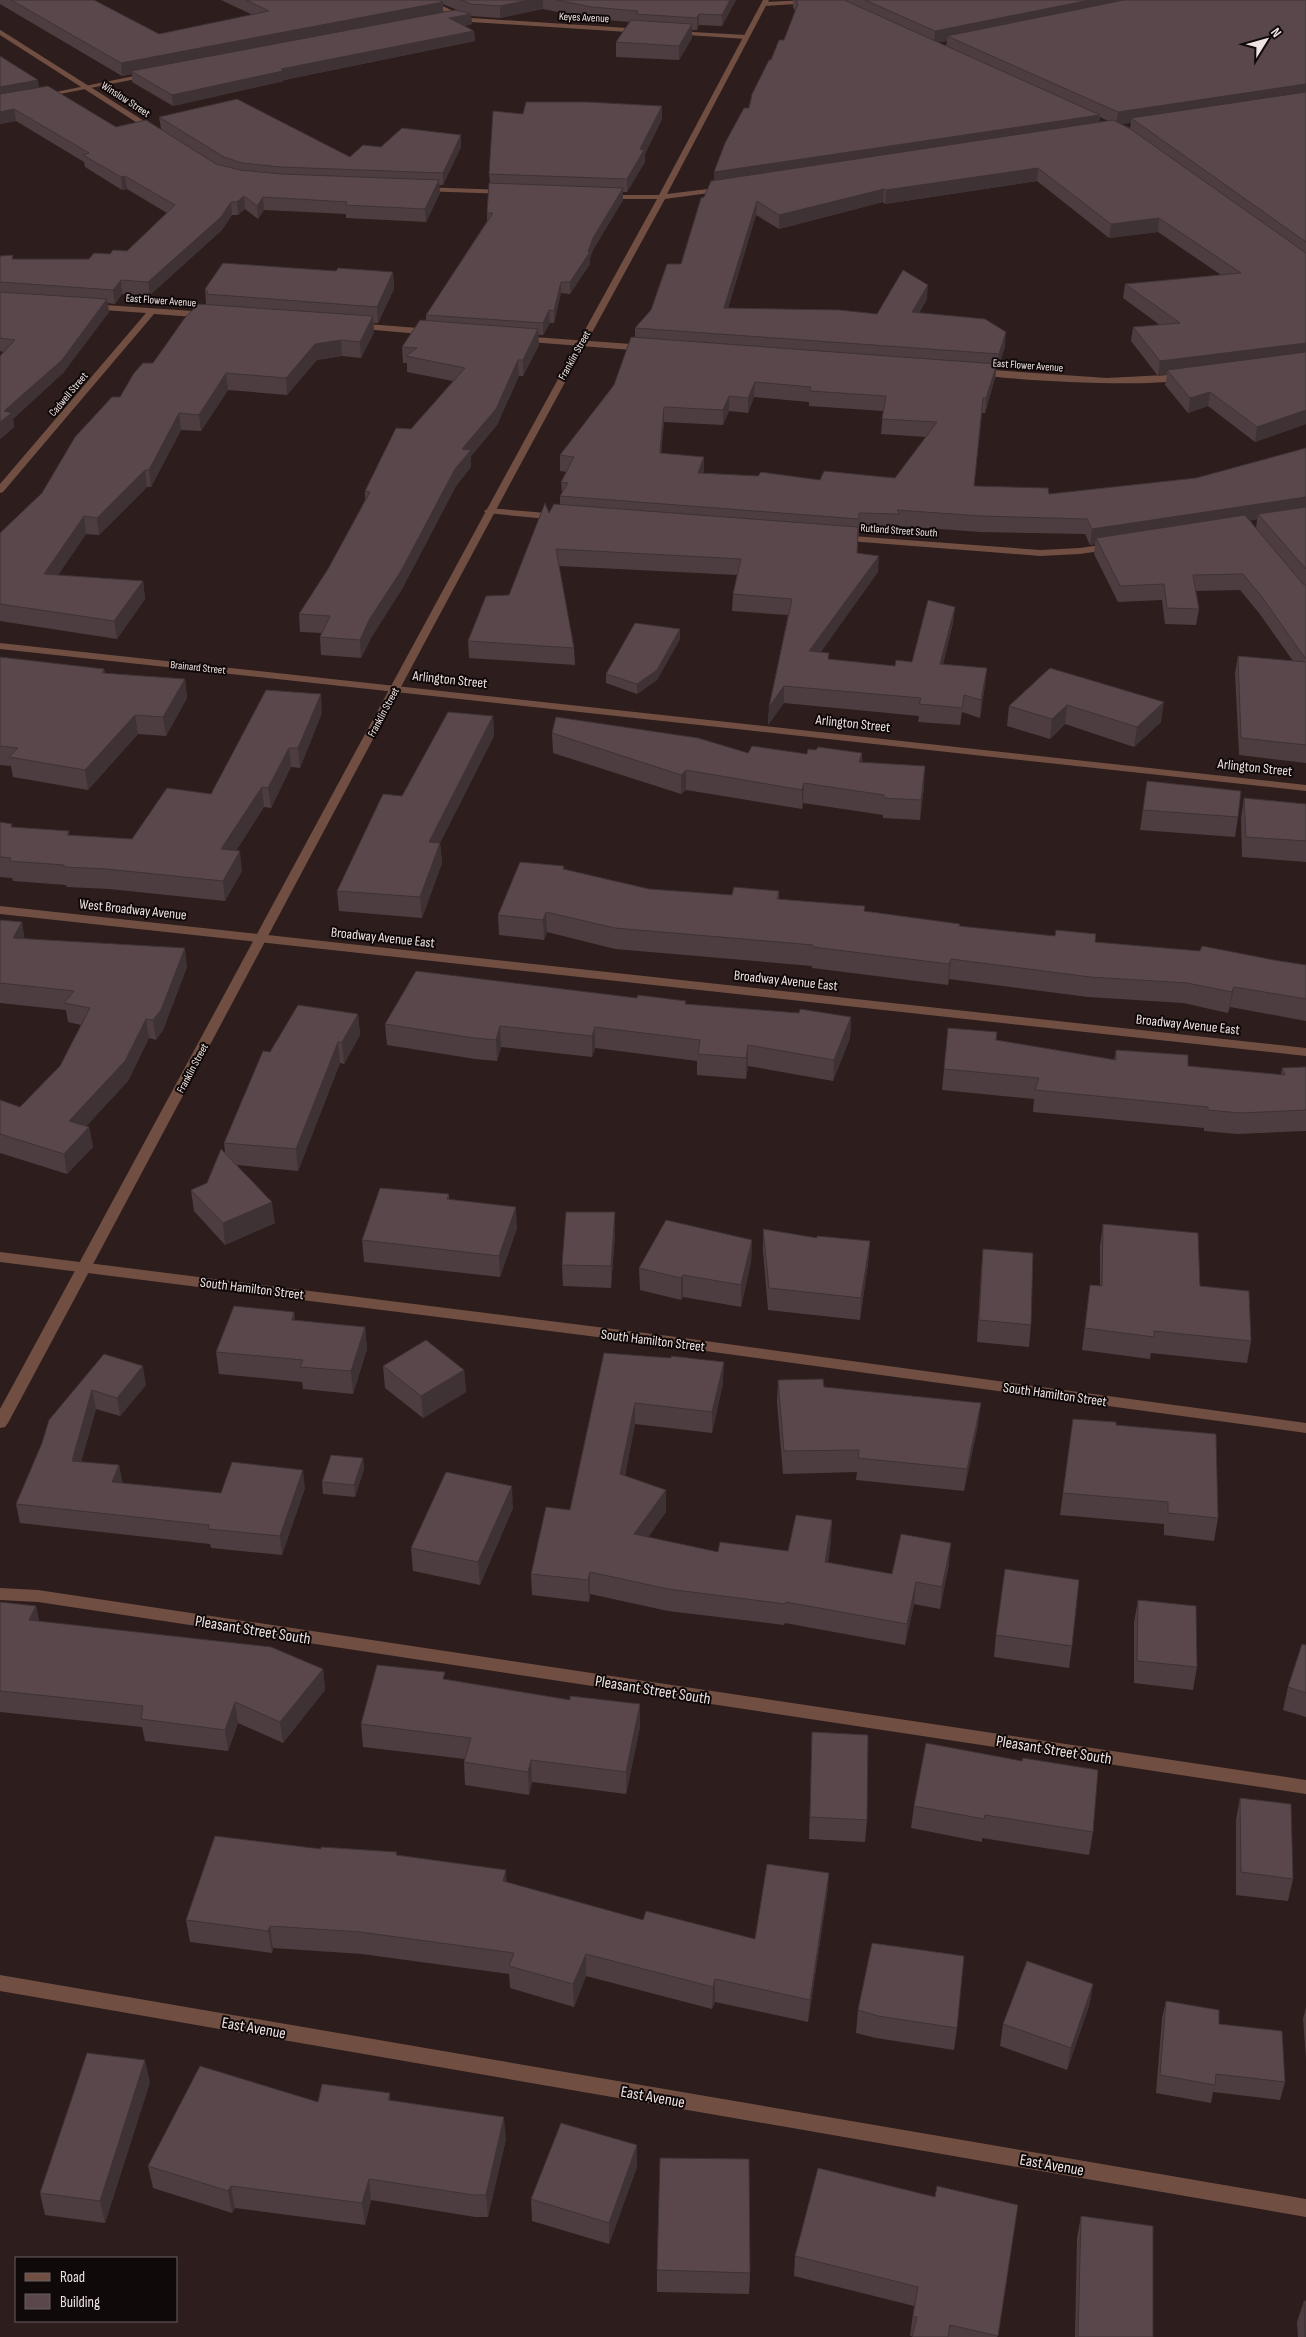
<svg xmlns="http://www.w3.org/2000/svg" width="1306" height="2337" font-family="'Sofia Sans Condensed',sans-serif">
  <rect width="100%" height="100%" fill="#2d1d1c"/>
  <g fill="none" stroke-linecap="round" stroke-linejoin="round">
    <path fill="#704f42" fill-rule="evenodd" d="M421,0c17,0 33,14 50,18l172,11 3,2 -3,2 -172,-11 -17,-5z
      M810,0l2,3 -48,3 -3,-2 3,-2z
      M675,31l71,4 3,2 -3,2 -73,-5z
      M149,73l3,2 -1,1 -111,22 -4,-2z
      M91,304l116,8 4,3 -4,3 -53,-4 -151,178 -3,1v-9l146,-171 -58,-4v-4z
      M355,323l76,6 4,3 -4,3 -79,-7v-4z
      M520,336l125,9 4,3 -4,3 -128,-10 -1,-2z
      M978,369l129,9 77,-4 4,3c-16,13 -186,3 -213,-3l-1,-2z
      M489,508l69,6 5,3 -5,3 -72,-7 -2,-2z
      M839,535l201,15 40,-2 34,-5 5,3 -5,3 -34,5 -40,2 -204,-16 -2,-2z
      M0,643l1306,142v6l-1306,-142z
      M0,906l1306,142v8l-1306,-142z
      M0,1252l669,84 637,87v10l-637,-87 -669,-84z
      M0,1588l38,2 1268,190v14l-1268,-192 -38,-2z
      M0,1975l1306,224v18l-1306,-226z"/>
    <path fill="#704f42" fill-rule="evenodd" d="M763,0h6l-102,194 57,-7 4,2 -4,2 -59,8c-223,406 -438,816 -657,1224l-3,4 -5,1v-19c219,-403 435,-808 657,-1210h-51l-4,-2 4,-2h53z
      M0,30l2,1 158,100 -7,2 -153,-98z
      M418,187l89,3 4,2 -4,2 -86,-3h-3z"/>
  </g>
  <path fill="#4d3d41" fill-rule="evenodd" d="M0,0h94l65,34 94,-19 -32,-15h515l-14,26 -23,-1 -2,5h-5v8l-13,22 -63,-3v-15l14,-20 -38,-3 -49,-10 -43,9 -29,-2 1,8 -8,2 10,5 1,10 -191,39v1l-111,25 -41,-24v-8l-10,2 -122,-72zM443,4l14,6 -14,2z
    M793,0h513v424l-51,18 -47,-36 -20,7 -23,-28 2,-10 -9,1 -27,-35 2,-14 27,-2 -37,-27 2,-14 96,-9 -63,-43 -49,6 -72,-57 -152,23 -2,-2 -104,27 -23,-14 -28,93 149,6 50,-15 -8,14 86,33 -7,23h-2l-1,9 -10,35h-3l-8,73 75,8 147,-16 110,-30v315l-67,-8 -4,-82 3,-17 55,5 -34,-48 -19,-23 -45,1 4,18 -3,16 -31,-1 -3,-24 -44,2 -24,-48 1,-10 -5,1 -5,-11 -105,-2 -81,-6v4l-40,-1 -2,24 21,19 -58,80 9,7 66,7 17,-4 43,-55 -2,16 -10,41 44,4 -2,17 -5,33 -18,-6 -2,13 -42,-3 1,-6 -135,-13 -16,22 1,-18 19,-92 -56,-4 1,-17 4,-19 -178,-9 15,82 1,17 -106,-7 -1,-17 41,-46 40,-82 11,-9v-8l2,-3 -1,-11 6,-10 -7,-1v-16l54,-70 21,-48v-9l16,-18 30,-46 23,-67 10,-17 57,-120 13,-20 11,-29 -2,-4zM947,41l-1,5 -8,-4zM1100,117l8,4 -9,2zM1131,123l-1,5 -9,-4zM754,397l55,5v4l74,5 -2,23 45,3 -31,41 -75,2 -116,-7 -43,-20 3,-31 59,3 6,-14 19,2zM1257,519l-1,10 -7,-8z
    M0,56l39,31 77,40 45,2 -2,-12 191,40 31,-10h80l-18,38h-4l1,8 -14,29 -80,-4v-4l-82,-4 -6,9 -13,-10 -7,6h-6l-10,15 -72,65 -28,-1 -7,10 -8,-1 2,9 -46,61 -50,46 1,8 -14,12v-83l3,-4 -3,-1v-95l13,-1v4h76l38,-8 40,-38 -40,-24 -5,1 -37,-23 -1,-5 -68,-41 -16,3z
    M523,114l139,5 -17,35v8l-18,30h-4v8l-30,50 -3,8v6l-20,30 -9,-1 -7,30h-4l-7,12h-5l1,10 -16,31h-4l-22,49 -26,31v11l-15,19 -54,103 -31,49 -10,20 -40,-3 -1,-18 2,-4 -22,-1 -1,-18 29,-45 37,-69v-9l46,-62 42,-48 -46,-9v-9h-4l-1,-16 24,-27v-5l61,-94v-8l3,-30 -1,-9z
    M336,271l57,1 1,17 -16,34h-5l1,9 -13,26 -19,-2 -25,4 -30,35 -59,-5 -27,41 -20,-1 -30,57h-4l-48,48 -13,-1 -28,41 85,6 2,18 -28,40 -117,-18v-88l42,-40 111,-130 53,-59 -1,-15z
    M680,629v10l-23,41 -20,14 -31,-11v-9z
    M0,657l104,12 1,4 80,6 2,19 -21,38 -28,-2 -50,56 -75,-13 -2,-11 -11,-1z
    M1050,668l111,54 -27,25 -69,-23 -15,15 -43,-13 2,-20z
    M322,713l-22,55 -9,-1 -20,41 -7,-1 -28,44 6,20 -17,30 -116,-12 -42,-2 -1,-2 -53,-4 -1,-3 -12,-1v-55l13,5 56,4v4l63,4 79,-45z
    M493,716l1,20 -54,107 2,20 -20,55 -83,-7 -2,-20 65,-95z
    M552,733l196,20 59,1 9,-4 46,3v9l62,24 -4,34 -37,-2v-3l-80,-12 -1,6 -116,-19 -5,4 -128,-41z
    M1147,781l91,36 -3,20 -95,-7z
    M1244,798l62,6v58l-64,-5 -1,-39z
    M564,866v3l85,20 83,6 47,-4v8l181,27 135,16 179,18 32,5v56l-76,-14 -2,6 -45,-10 -95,-6 -139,-18 -1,6 -136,-17v-2l-197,-17 -68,-17 -3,8 -45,-5 -1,-20z
    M0,920l22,2 2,16 163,29 -24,63 -7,10 -7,-2 -21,43 -42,45 3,1 4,20 -26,27 -67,-21v-53l20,7 40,-41 21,-41 -13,-3 -2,-12 -66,-7z
    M686,1004l165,13 -1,21 -17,43 -85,-15 -2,13 -49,-4v-14l-102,-13 -3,9 -91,-10 -4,14 -22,-2 -88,-14 -2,-21z
    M358,1014l2,21 -16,29 -4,-1 -42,108 -61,-6 38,58 -50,22 -31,-34 -3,-21 16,-7 18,-31 -1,-9 46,-91z
    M996,1040l118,20 2,-10 72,16 93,9 1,-7 24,-1v64l-69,3 -33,-3v-3l-171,-16 1,-13 -92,-9 2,-21z
    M449,1194v5l68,29 -17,49 -136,-15 -2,-22z
    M1103,1224l97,62 51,55 -4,22 -96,-10 -1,6 -68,-9 8,-65 10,1v-40z
    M763,1229l54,9 53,3 -2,22 -8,57 -92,-10 -5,-59z
    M615,1234l-4,54 -48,-2 -1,-21z
    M752,1240l-1,22 -10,45 -58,-10 -2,3 -41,-10 -1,-22z
    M983,1249l48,76 -2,22 -52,-5 4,-71z
    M294,1312l1,8 70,7 2,22 -14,45 -50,-5 -1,-7 -83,-8 -3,-22z
    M604,1353l119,30 -11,50 -77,-9 -10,52 41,36 -18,25 70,15 70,-1 43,-10 -3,21 64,12 57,-10 -9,45 -26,-5 -9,41 -120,-22 -1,2 -116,-14 -78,-17 -1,8 -57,-7 -1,-21 39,-64z
    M104,1354l42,31 -26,31 -24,-7 -15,53 38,3 3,18 99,10 84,-5 -23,67 -71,-7 -1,-4 -190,-21 -4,-19z
    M383,1366l81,4 2,22 -43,26 -38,-30z
    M778,1380l46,7 154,38 -14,66 -108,-11 1,-8 -74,2 -6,-72z
    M1073,1419l145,99 -4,23 -50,-6v-11l-104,-9z
    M363,1458l1,11 -9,28 -32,-3 -1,-12z
    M513,1508l-33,77 -67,-14 -2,-23z
    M1138,1600l59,67 -4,23 -59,-7v-61z
    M0,1602l36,4 3,15 284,48 2,21 -42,53 -45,-20 -10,28 -83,-10 -3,-14 -142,-15z
    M996,1635l76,11 -3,22 -75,-11z
    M1306,1645v72l-23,-7 5,-23z
    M445,1679l125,21 70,4v23l-14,67 -94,-12 -3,13 -64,-10 -1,-23 1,-3 -102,-12 -2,-23z
    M812,1732l55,88 -2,22 -56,-3z
    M926,1743l167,89 -4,23 -107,-17v4l-71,-14 3,-22z
    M1240,1798l53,81 -5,22 -52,-6v-75z
    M397,1852v3l109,15v12l137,38 112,19 74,-66 -2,22 -19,127 -93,-20 -3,7 -126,-33 -12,31 -64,-19 -1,-14 -147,-20 -89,-6 -1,5 -82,-11 -4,-22z
    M1093,1984l-4,22 -22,64 -67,-24 3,-22z
    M1166,2001l53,23 66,58 -5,18 -67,-8 -2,11 -55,-10 6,-75z
    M1306,2007v51l-3,-39z
    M858,2010l99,18 -3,22 -78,-12 -20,-5z
    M150,2082l-45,141 -60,-8 -5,-22z
    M390,2093v7l116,39 -18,78h-13l-104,-17 -6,25 -130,-17 -3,5 -79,-25 -5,-22 170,-64z
    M637,2145v22l-28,77 -77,-23 -1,-22z
    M935,2197l83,8 -21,132h-85l1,-1h-3l4,-30 -120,-30 1,-20z
    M1081,2216l72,121h-78l2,-99z
    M657,2270l93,3 -1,21 -92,-2z
    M1304,2301l2,36h-8l-1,-15z"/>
  <path fill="#3e3235" d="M529,0h14v9l-43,9v-12z
    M730,0h6l-14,26v-11z
    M1090,0h58l-201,36v5l-13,2 1,-12z
    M443,2v12l-312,57 1,3 -10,2 -1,-13z
    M471,14l1,10 -23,5v-11z
    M699,14v11l-2,5v-12z
    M692,24v14l-13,22v-14z
    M474,31l1,10 -191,39v1l-111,25 -1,-11 109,-26z
    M38,80l2,11 -40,8v-12z
    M1306,84v13l-175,21v5l-15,2 2,-13z
    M662,106v13l-17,35v8l-18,30v-13l13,-30z
    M14,109l2,12 -16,3v-12z
    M1100,115l-1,12 -385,58v-13z
    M461,135v12l-18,38v-12z
    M1038,168l-1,13 -152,23 1,-14z
    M125,176l2,13 -5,1 -1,-13z
    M439,180l1,13 -14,29 -1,-13z
    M623,188v12l-30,50 -3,8v6l-20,30v-12l18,-30 5,-14z
    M884,189l-1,13 -104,27v-14z
    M244,196l1,13 -7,6 -1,-13z
    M263,197l1,13 -6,9 -1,-13z
    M757,201l-1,14 -32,107v-14z
    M231,202l1,13 -10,15 -72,65 -2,-13z
    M1159,218l-1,14 -49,6 2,-14z
    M393,272l1,17 -16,34 -1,-16z
    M121,280l1,14 -7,10 -2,-14z
    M561,282v11l-7,30v-12z
    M928,285l-1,14 -15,27v-14z
    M107,299l2,13 -46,61 -50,46 1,8 -14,12v-17l4,-11z
    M549,310l1,13 -7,12v-12z
    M373,316l1,16 -13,26 -1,-16z
    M538,329l1,16 -16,31v-16z
    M1006,332l-1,14 -7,23 1,-15z
    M341,340l1,16 -25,4 -30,35 -1,-17 29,-34z
    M1306,343v14l-139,13v5l-9,1 2,-15z
    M518,360l1,16 -22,49 -26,31v11l-15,19 -54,103 -31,49 -10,20 -1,-18 9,-20 93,-171z
    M997,364l-2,14 -10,35 1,-15z
    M226,373l2,17 -27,41 -2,-16z
    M755,382l-1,15 -6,16v-15z
    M1210,392l-2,14 -20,7 2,-15z
    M729,396v15l-6,14v-15z
    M664,407v15l-4,46v-15z
    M1306,410v14l-51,18 2,-15z
    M179,413l2,17 -30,57 -2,-17z
    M704,457v16h-6z
    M145,470l2,17 -48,48 -2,-17z
    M1306,497v15l-48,2 -1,5 -158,24 -3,-5 -1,6 -5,1 2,-16z
    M84,516l2,18 -39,57 -3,-17z
    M879,556l-1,16 -69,97v-18z
    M143,581l2,18 -28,40 -3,-18z
    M955,607l-2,16 -14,58 1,-17z
    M680,629v10l-23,41 -20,14v-10z
    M987,668l-2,17 -5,33 1,-18z
    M185,679l2,19 -21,38 -3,-19z
    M784,686v17l-16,22 1,-18z
    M321,694l1,19 -22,55 -2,-20z
    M1164,702l-3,20 -27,25 3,-20z
    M1067,705l-2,19 -15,15 2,-20z
    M135,715l3,19 -50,56 -3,-20z
    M493,716l1,20 -64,126 -1,-20z
    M289,748l2,19 -20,41 -3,-20z
    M862,753l-1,20 -2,-11z
    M925,766l-1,20 -4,34 1,-20z
    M686,770v20l-5,4v-19z
    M804,783l-1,20 -1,6v-19z
    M262,787l2,20 -40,62 -3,-20z
    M440,843l2,20 -20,55 -2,-21z
    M240,851l2,20 -17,30 -2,-20z
    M546,912l1,20 -3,8 -1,-20z
    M22,922l3,19 -12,-3z
    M185,948l2,19 -24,63 -7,10 -3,-20z
    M951,959l-2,20 -1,6 1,-21z
    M1234,987l-4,20 -2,6 4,-21z
    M358,1014l2,21 -16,29 -2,-22z
    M851,1017l-1,21 -17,43 1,-21z
    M146,1019l3,19 -21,43 -55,60 -4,-20z
    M500,1026l1,21 -4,14 -1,-21z
    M595,1027v21l-3,9v-21z
    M338,1042l2,21 -42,108 -2,-22z
    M748,1045v21l-2,13v-21z
    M89,1127l4,20 -26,27 -3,-20z
    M272,1202l3,21 -50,22 -2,-22z
    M516,1207l1,21 -17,49 -1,-21z
    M615,1212v22l-4,54v-22z
    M752,1240l-1,22 -10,45v-22z
    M870,1241l-2,22 -8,57 1,-22z
    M683,1275v22l-2,3v-22z
    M294,1312l3,22 -5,-14z
    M365,1327l2,22 -14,45 -2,-23z
    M724,1362l-1,21 -11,50v-21z
    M143,1366l3,19 -26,31 -3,-18z
    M464,1370l2,22 -43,26 -2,-22z
    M92,1390l4,19 -20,71 -4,-19z
    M635,1403v21l-14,71 -1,-21z
    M981,1403l-3,22 -14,66 3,-22z
    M363,1458l1,11 -9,28 -1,-12z
    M119,1465l4,19 -11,-2z
    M303,1470l2,18 -23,67 -2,-19z
    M512,1486l1,22 -33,77 -2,-23z
    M666,1490v22l-31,44 -1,-22z
    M832,1520l-1,21 -7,42 1,-21z
    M951,1543l-2,21 -9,45 2,-22z
    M590,1572v22l-1,8 -1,-22z
    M916,1582l-2,22 -9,41 2,-21z
    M36,1606l4,21 -11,-7z
    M323,1669l2,21 -42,53 -3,-21z
    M235,1702l3,21 -10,28 -3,-21z
    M640,1704v23l-14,67v-22z
    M531,1760l1,22 -3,13 -1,-23z
    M506,1870l1,22 -4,-11z
    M829,1873l-2,22 -19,127 2,-22z
    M270,1926l3,22 -1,5 -4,-22z
    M586,1954v22l-12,31 -1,-23z
    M715,1979v23l-3,7 1,-22z
    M1093,1984l-4,22 -22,64 4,-22z
    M145,2060l5,22 -45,141 -5,-22z
    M504,2117l2,22 -18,78 -2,-22z
    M637,2145v22l-28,77v-21z
    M369,2179l2,21 -6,25 -3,-22z
    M231,2186l4,22 -3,5 -4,-22z"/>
  <path fill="#59474c" stroke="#3e3235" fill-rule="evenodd" d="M11,0h83l65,34 110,-23 -23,-11h193l4,2 -322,61z
    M461,0h68l-29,6 -29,-2z
    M557,0h173l-8,15 -23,-1 -2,4 -61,-4 2,-3 -46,-4z
    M796,0h48l256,115 -386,57 11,-29 19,-35h5l3,-14 17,-34h2l8,-20h5l14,-36z
    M865,0h225l-155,31z
    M1124,0h182v84l-188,28 -171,-76z
    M455,10l16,4 -22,4 25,13 -193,38 2,2 -111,24 -41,-24z
    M631,20l61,4 -13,22 -63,-4z
    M0,56l38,24 -38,7z
    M48,86l68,41 30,-7 70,44 24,6 41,4 158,6 -14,29 -80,-4 2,-3 -84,-5 -6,9 -13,-10 -7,6h-6l-10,15 -73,65 -27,-2 -8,10 -113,-8v-26l13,-1 -1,4h77l5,-6 16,1 3,-4 14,1 48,-46 -50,-29 -4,1 -38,-22 6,-2 -75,-44 -14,3v-18z
    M1306,92v150l-175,-124z
    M237,99l113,58 13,-12 18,2 21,-19 59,7 -18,38 -162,-6 -39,-4 -18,-6 -65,-40z
    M526,102h61l75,4 -22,43 4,1 -17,29 -138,-5 4,-63 30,3z
    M1113,120l16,8 177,125v90l-146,18 -27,-34 47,-4 -55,-39 116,-11 -82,-55 -48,6 -73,-56 -152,22 -2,-1 -105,26 -22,-14 -33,107 116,2 37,4 26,-44 25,15 -16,27 73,7 21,13 -7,22 -364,-26 16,-18 16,-46h14l20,-66 3,-1 7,-16z
    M489,183l134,5 -30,50 -5,14h2l-20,30h-9l-7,29 -5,-1 -6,13 -117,-8 67,-102h-6z
    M223,263l113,8 2,-3 55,4 -16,35 -171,-13 2,-2 -3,-3z
    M0,292l107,7 -45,61 -58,51 8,2 -12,9v-66l15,-16 -15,-2z
    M198,304l175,12 -13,26 -19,-2 -26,4 -29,34 -60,-5 -27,42 -20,-2 -30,57h-4l-48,48 -13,-2 -40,58 99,7 -29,40 -114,-17v-71l42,-40 33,-56 37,-40h8l14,-24 9,-10h10l31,-44z
    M420,320l118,9 -15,31h-5l-22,49 -34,40 9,1 -16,19 -54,102 -32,49 -9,20 -40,-3 10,-21 -31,-2 29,-45 42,-77 -5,-1 31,-63 15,1 54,-61 -59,-12 11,-8 -15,-1z
    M631,337l366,27 -11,34h-3l-9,88 74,2 1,6 147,-16 110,-30v49l-214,32 -5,-10 -106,-3 -84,-6 3,4 -41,-1v6l-299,-23 8,-13 -7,-1 13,-25 -14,-2 54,-70zM755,382l56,5 -1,4 76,5 -4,23 55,3 -42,56 -71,-7 -4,9 -59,-8 -3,4 -60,-3 6,-16 -44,-4 4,-46 59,3 6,-14 19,2z
    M1306,352v58l-49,17 -47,-35 -20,6 -23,-28z
    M545,503l4,10 5,-9 304,23 -1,26 22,3 -70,95 20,2 -1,6 67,7 1,-6 16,2 16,-62 27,7 -15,57 47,4 -6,32 -17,-5 -2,13 -43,-4 2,-6 -137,-12 -15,21 23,-108 -59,-5 8,-35 -185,-10 18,99 -106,-7 18,-45 23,-1z
    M1306,507v62l-48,-55z
    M1245,515l58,69 3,1v73h-1l-43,-61 -19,-23 -50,1 6,34 -32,-1 -3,-24 -44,2 -24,-48z
    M635,623l45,6 -23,41 -20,14 -31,-10z
    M1238,656l68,6v83l-65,-7z
    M0,657l104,12 -2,4 83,6 -22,38 -28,-2 -50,55 -76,-13 9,-9 -18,-2z
    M1050,668l114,34 -27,25 -70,-22 -15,14 -43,-13z
    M266,690l55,4 -23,54h-9l-21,40 -6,-1 -41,62 19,2 -17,30 -117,-12 -42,-2v-2l-55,-4 2,-3 -11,-1v-35l12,2 -1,3 58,4 -2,4 65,4 35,-51 44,6z
    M448,712l45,4 -64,126 11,1 -20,54 -83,-6 46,-97 19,2z
    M556,717l142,21 50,15 4,-7 55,8 1,-5 8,1 2,-3 44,6 -3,9 66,4 -4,34 -37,-2v-3l-80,-12 -2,7 -116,-20 -5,5 -129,-42z
    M1147,781l94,10 -3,26 -95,-7z
    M1244,798l62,6v37l-60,-4z
    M520,862l44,4 -1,3 86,20 83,6 2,-8 45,4 -2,8 88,7 -1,5 96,13 -1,2 96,10 1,-6 40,4 -1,8 105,9 2,-5 72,14 32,5v34l-72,-12 -2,5 -45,-9 -97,-6 -139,-18 -2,5 -136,-17v-2l-198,-17 -69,-16 -3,8 -45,-5z
    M0,920l22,2 -9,16 172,10 -24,62 -8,10 -7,-1 -21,42 -56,60 20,6 -25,27 -64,-20v-34l20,7 40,-41 30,-58 -26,-5 10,-12 -74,-8z
    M416,971l221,27 1,-3 48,6 -1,3 114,9 1,-4 51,8 -17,43 -86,-15 -2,13 -48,-4 2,-14 -105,-13 -3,9 -92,-10 -4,14 -22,-2 -89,-14z
    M298,1005l60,9 -16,28h-4l-42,107 -72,-6 39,-92 7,1z
    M948,1028l49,4 -1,8 120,20v-10l72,5v11l97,9 -3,-7 24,-1v43l-66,3 -32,-3v-3l-173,-17 4,-12 -95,-9z
    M221,1149l51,53 -49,21 -32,-33 16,-7z
    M380,1188l69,6 -2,5 69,8 -17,49 -137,-16z
    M566,1212h49l-4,54 -49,-1z
    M666,1220l86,20 -11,45 -58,-10 -2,3 -42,-10z
    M1103,1224l95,9 2,53 49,5 2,50 -97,-10v6l-69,-9 5,-43 12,1z
    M763,1229l54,9v-2l53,5 -9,57 -92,-10z
    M983,1249l50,4 -2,72 -52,-5z
    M234,1306l60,6 -2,8 73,7 -14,44 -51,-4 3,-7 -87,-8z
    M426,1340l38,30 -43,26 -38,-30z
    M604,1353l67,5v-2l53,6 -12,50 -77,-9 -15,71 46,16 -32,44 84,18 2,-10 68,9 8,-36 36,5 -7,42 67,12 9,-40 50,9 -9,44 -26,-5 -9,42 -121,-22 -1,2 -117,-15 -78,-17 -2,8 -57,-6 15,-67 24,3z
    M104,1354l39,12 -26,32 -25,-8 -20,71 47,4 -7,17 109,11 11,-31 71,8 -23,66 -72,-7 1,-4 -193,-21 26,-61 7,-23z
    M823,1379l1,8 157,16 -14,66 -109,-11 1,-8 -75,1 -6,-71z
    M1073,1419l43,3v3l100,9 2,84 -50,-5v-11l-105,-9z
    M331,1455l32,3 -9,27 -32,-3z
    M446,1472l66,14 -34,76 -67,-14z
    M1005,1569l74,11 -7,66 -76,-11z
    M1138,1600l58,6 1,61 -60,-6z
    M0,1602l36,4 -7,14 242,27 52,22 -43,53 -45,-20 -10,28 -84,-11 2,-13 -143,-15z
    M1302,1644l4,1v48l-18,-6z
    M377,1665l68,7 -2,7 127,21v-4l70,8 -14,68 -95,-12 -3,12 -64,-10 7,-24 -110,-14z
    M812,1732l56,3 -1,85 -57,-3z
    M926,1743l96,18 1,-3 75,12 -5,62 -108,-17 -1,4 -70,-13z
    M1240,1798l51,6 2,75 -52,-7z
    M215,1836l106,13v-2l76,5 -1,3 110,15 -3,11 140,39 3,-9 109,28 12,-75 62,9 -19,127 -95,-21 -2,8 -127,-33 -13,30 -64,-18 5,-13 -154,-21 -90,-6 -2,5 -82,-11z
    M872,1943l92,13 -7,72 -79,-12 -20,-6z
    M1027,1961l66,23 -22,64 -68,-24z
    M1166,2001l53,9v14l63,7 3,51 -69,-8 -1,11 -55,-10z
    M87,2053l58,7 -45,141 -60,-8z
    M200,2066l118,36 4,-18 68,9 -2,7 116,17 -18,78h-12l-105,-16 -7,24 -131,-17 -3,5 -80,-25z
    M561,2123l76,22 -28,78 -78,-24z
    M660,2158l89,1 1,114 -93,-3z
    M818,2168l117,29 2,-11 81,19 -20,131 -48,-11 -2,12h-36l5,-20 -4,-1 5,-29 -123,-31z
    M1081,2216l72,10v111h-75z
    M1304,2301h2v36h-1z"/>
  <g text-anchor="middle" stroke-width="4" stroke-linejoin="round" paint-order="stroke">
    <g font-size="11" fill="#efe4e3" stroke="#100909">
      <text transform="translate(584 17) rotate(3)" y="4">Keyes Avenue</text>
      <text transform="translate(126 99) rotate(33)" y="4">Winslow Street</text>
      <text transform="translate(161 300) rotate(4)" y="4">East Flower Avenue</text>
      <text transform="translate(574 355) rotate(-61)" y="4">Franklin Street</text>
      <text transform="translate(1028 365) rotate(4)" y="4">East Flower Avenue</text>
      <text transform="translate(68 394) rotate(-50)" y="4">Cadwell Street</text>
      <text transform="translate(899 530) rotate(4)" y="4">Rutland Street South</text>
      <text transform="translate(198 667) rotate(6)" y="4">Brainard Street</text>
      <text transform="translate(383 712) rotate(-62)" y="4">Franklin Street</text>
      <text transform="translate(192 1068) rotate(-62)" y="4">Franklin Street</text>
    </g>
    <g font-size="14" fill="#efe4e3" stroke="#100909">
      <text transform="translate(450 679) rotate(6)" y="5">Arlington Street</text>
      <text transform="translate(853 723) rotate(6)" y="5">Arlington Street</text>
      <text transform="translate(1255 767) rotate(6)" y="5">Arlington Street</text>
      <text transform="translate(133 909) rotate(6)" y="5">West Broadway Avenue</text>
      <text transform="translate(383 937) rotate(6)" y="5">Broadway Avenue East</text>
      <text transform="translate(786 980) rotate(6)" y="5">Broadway Avenue East</text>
      <text transform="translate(1188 1024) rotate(6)" y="5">Broadway Avenue East</text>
      <text transform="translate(252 1288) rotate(7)" y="5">South Hamilton Street</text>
      <text transform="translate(653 1340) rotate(7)" y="5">South Hamilton Street</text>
      <text transform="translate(1055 1394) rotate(8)" y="5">South Hamilton Street</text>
    </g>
    <g font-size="16" fill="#efe4e3" stroke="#100909">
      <text transform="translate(253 1629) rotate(9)" y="6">Pleasant Street South</text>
      <text transform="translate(653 1689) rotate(9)" y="6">Pleasant Street South</text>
      <text transform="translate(1054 1749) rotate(9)" y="6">Pleasant Street South</text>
      <text transform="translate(254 2027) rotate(10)" y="6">East Avenue</text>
      <text transform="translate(653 2096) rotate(10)" y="6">East Avenue</text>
      <text transform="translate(1052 2164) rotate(10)" y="6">East Avenue</text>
    </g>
  </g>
  <rect x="15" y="2257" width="162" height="65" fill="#100909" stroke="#696160"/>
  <rect x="25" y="2273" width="25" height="8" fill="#704f42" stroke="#696160"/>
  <text x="60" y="2282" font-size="15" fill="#efe4e3">Road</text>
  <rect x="25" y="2294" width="25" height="15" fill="#59474c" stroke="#696160"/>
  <text x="60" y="2307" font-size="15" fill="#efe4e3">Building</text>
  <g transform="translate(1266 40) rotate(53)" stroke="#100909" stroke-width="4" paint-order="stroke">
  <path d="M0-4L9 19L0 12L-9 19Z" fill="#efe4e3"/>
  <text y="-8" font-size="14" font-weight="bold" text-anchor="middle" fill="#efe4e3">N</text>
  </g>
</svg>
